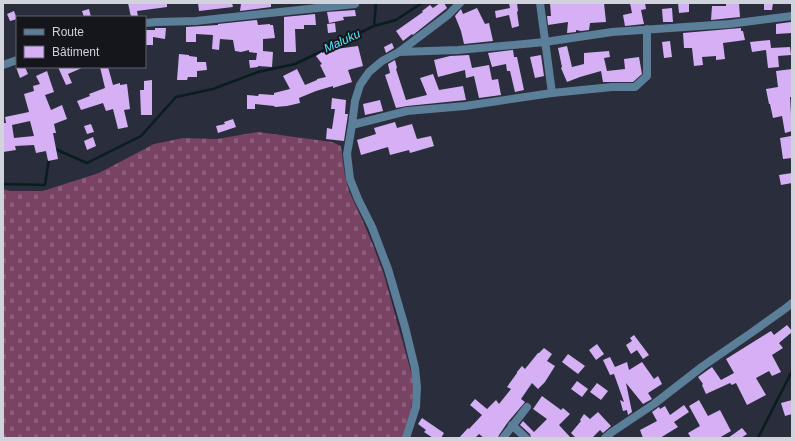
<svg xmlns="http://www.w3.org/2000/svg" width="795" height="441" font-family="Helvetica,sans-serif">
  <defs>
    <pattern id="cemetery-stones" width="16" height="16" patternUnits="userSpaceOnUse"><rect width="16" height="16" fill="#794364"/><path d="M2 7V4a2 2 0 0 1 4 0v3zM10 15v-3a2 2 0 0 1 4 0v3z" fill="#8b5d7a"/></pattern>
  </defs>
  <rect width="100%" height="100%" fill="#2a2d3c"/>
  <path fill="url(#cemetery-stones)" d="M258,132l74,10 9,4 4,30 4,15 12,26 12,28 11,30 29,104v14l-2,19 -9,26h-399v-249l7,2h33l56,-18 55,-29 29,-6 34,1z"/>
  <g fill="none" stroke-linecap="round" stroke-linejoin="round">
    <path stroke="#091c1f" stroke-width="2.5" d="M374,26l2,-23
      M53,148l34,15 54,-27 35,-39 37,-8 45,-17 37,-8 79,-38 22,-6 26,-17
      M3,184l42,1 4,-27
      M758,438l34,-67"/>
  </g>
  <path fill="#d6b0f4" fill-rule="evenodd" d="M128,3h39v4l-30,4 1,6h-7z
    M198,3h34l1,4 -34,4z
    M247,3h24v4l-31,4 1,-7h6z
    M440,3h4l3,5 -34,27 -1,-1 -9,7 -7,-10 27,-19 -1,-1 8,-6 3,3z
    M509,3h8l1,8 -1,1 2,14 -7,2 -3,-13 -13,3 -1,-7 15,-3z
    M550,3h54l2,19 -16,1 -1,7 -8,1 -5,-1v2l-9,1 1,-11 -20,3 -1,-9h4z
    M630,3h15l1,6 -5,1 3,14 -19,2 -2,-11 9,-2z
    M678,3h11v9l-10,1z
    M726,3h13l1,14 -29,3 1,-14h14z
    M764,3h9l-1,7h-8z
    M477,8l8,16 4,-1 4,18 -29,3 -3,-13 -6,-15 6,-7 2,5z
    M672,8l1,14h-10l-1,-13z
    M89,9l2,8h-7l-2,-6z
    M355,10l1,6 -13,1 1,3 -15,3 -2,-11z
    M14,11l3,8 -7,2 -3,-7z
    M315,14l1,11h-12v4h-9l1,23h-12v-35z
    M257,20l1,5 12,-1v1h3l2,13 -12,1v12l10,1 -1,15 -14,-1v1l-8,1 -1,-8h7l1,-7 -8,-1v-2l-8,2 -6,-1 -2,-11 -13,-1 -1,11 -7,-1 1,-14 -17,-1v8h-10v-15l32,-2v-1z
    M791,22h1v11l-16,1v-10z
    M335,23l1,9 -8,1 -1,-9z
    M155,28h11l-1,11 -12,-2v8h-8v-15h10z
    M741,28v3h2l2,9 -22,3 2,16 -9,1v-4l-14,1 1,8 -9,1 -2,-18h-8l-1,-15z
    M770,40l1,8 19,-1 1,8 -13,1 1,11 -11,1 -2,-18 -14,2 -2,-10z
    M670,41l2,16 -8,1 -2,-16z
    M392,43l2,5 -8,5 -2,-6z
    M358,46l5,20 -15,4 4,12 -19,6v-2l-17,5 -17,7 1,5 -13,3 -12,1 -1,-1 -19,-2v5h-8v-14l11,1 1,-2 15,1v-2l16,-4 -7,-13 14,-7 8,16 12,-5v-1l9,-2 -6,-12 2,-1 -6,-8 6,-4v1l14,-5v1z
    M567,46l5,21 12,-3v-11l25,-2 1,6 -6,1 3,13 18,-2 -1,-10 15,-2 3,17 -9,8h-30l-2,-11 -21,6 -13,5 -6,-14 1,-1 -4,-19z
    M513,50l1,7h3l7,33 -9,2 -5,-21h-3l-1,-7 -14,3 -4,-14z
    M179,54l10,1v1l8,1v5h9l1,8 -10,1v6h-9l-1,3h-10z
    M469,55l3,13 17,-3 3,15 6,-1 3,16 -22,3 -5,-22 -8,2 -1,-8 -27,7 -4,-17 16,-4z
    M541,55l3,21 -9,2 -5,-21z
    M395,60l2,8 -1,1 10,31 21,-5 -7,-17 13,-4 6,16 24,-4 3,14 -59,6 -11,2 -11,-33 5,-2 -2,-9z
    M16,67h9l3,7 -8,4z
    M58,67h26l-16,7 4,9 -6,2z
    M100,67h8l5,18 7,-2v2l7,-1 3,25 -6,1 4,17 -10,2 -5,-20 -7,2 -3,-8 -22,7 -4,-9 13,-5 -1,-2 16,-6z
    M792,69v28h-2l2,34 -7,2 -3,-17 -9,2 -3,-14h-1l-3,-15 12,-2 -2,-16z
    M47,71l7,21 -9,3 6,15 11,-5 5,14 -13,5 2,9h-3l5,26 -10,2 -2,-10 -10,2 -2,-8 -19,1 1,4 -13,2v-29h3l-1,-6 24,-5 -5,-18 10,-3 -1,-5 7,-2 -4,-8zM30,121l4,15 -20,2 -2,-13z
    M152,80v35h-11l-1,-25h4v-9z
    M332,98l14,2 -1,14h3l-4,27 -18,-2 1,-11 5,1 3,-20h-4z
    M380,100l3,11 -18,4 -2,-11z
    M233,119l3,8 -18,6 -2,-7 9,-2 -1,-2z
    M395,122l2,6 15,-4 5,15 14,-3 3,10 -24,7 -1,-3 -19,5 -2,-8 -27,8 -4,-15 19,-6 -2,-6z
    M91,124l3,8 -7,2 -3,-8z
    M791,136l1,5v17l-9,1 -3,-21z
    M93,137l3,9 -9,4 -3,-9z
    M792,173v10l-11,2 -2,-10z
    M787,325l5,6v1l-13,11 4,5 -11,7 9,17 -9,4 -3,-5 -13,7 10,17 -19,10 -11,-22 -4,2 -2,-2 -24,11 -4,-9 1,-1 -5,-7 14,-10 9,13 13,-7 -8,-14 45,-28 3,4z
    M634,335l15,20 -6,4 -6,-9 -6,4 -5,-9 6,-4 -2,-3z
    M597,344l7,10 -8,6 -7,-10z
    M544,348l8,6 -5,7 8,5 -10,16 -7,7 -6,-6 -11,16 4,3 -17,20 -9,13 -1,3h-14l-5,-4 -4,4h-16l9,-10 1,1 13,-14 -12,-10 5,-6 12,10 9,-9 3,4 12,-15 -4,-2 10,-14v-1l5,-6 3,3 13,-16h1z
    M568,354l17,12 -7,8 -16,-12z
    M610,357l5,10 12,-5 2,8 13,-8 12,17 4,-3 4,8 -14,9 4,6 -9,5 -17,-21 6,29 -4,3 -1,-5 -4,1 -3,-11 4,2 -10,-28 -4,1 -7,-15z
    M577,381l11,8 -6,8 -11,-8z
    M597,383l11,8 -7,9 -11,-8z
    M542,396l19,14 2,-2 7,6 -11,11 12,13h-40l-1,-4 -10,-9 3,-4 11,11 13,-13 -14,-10z
    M699,400l9,16 12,-6 11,21 -12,7h-28l-3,-5 12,-7 -11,-20z
    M792,400v14l-7,2 -4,-13z
    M684,405l5,7 -15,10 4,5 -18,11h-17l-3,-8 17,-9 -5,-9 7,-5 1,2 5,-3 5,9z
    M598,412l13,14 -8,7 -3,-3 -8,8h-16l-5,-5 10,-12 -1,-1 4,-6 6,5z
    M422,418l22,15 -3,5h-8l-9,-6 2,-2 -8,-6z
    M742,428l5,6 -6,4h-13z"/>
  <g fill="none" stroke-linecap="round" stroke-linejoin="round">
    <path stroke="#5b7e99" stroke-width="8" d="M540,3l12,90
      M145,23l12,-1 39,-1 159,-17
      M399,52l59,-2 87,-8 67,-10 117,-8 63,-8
      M3,65l14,-5
      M352,125l55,-14 58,-5 87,-13 60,-6h23l12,-11v-47
      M512,425l14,13
      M406,438l10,-31 1,-20 -2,-19 -10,-41 -17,-58 -16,-42 -14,-28 -8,-20 -3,-25 5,-29 3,-24 5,-16 9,-13 13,-11 17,-9 49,-37 12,-12
      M503,438l24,-31
      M605,438l7,-6 42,-28 49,-38 48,-33 35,-25 6,-5"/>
  </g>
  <g text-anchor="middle" stroke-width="4" stroke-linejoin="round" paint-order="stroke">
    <g font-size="12" font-style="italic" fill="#56e9fe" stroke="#14161c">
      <text transform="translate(342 41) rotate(-25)" y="4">Maluku</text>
    </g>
  </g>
  <rect width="795" height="441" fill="none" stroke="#d0d2dc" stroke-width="8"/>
  <rect x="16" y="16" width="130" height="52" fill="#14161c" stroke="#5f6169"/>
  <rect x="24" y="29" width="20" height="6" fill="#5b7e99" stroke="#5f6169"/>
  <text x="52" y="36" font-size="12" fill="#d0d2dc">Route</text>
  <rect x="24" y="46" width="20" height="12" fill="#d6b0f4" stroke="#5f6169"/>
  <text x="52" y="56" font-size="12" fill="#d0d2dc">Bâtiment</text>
</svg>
